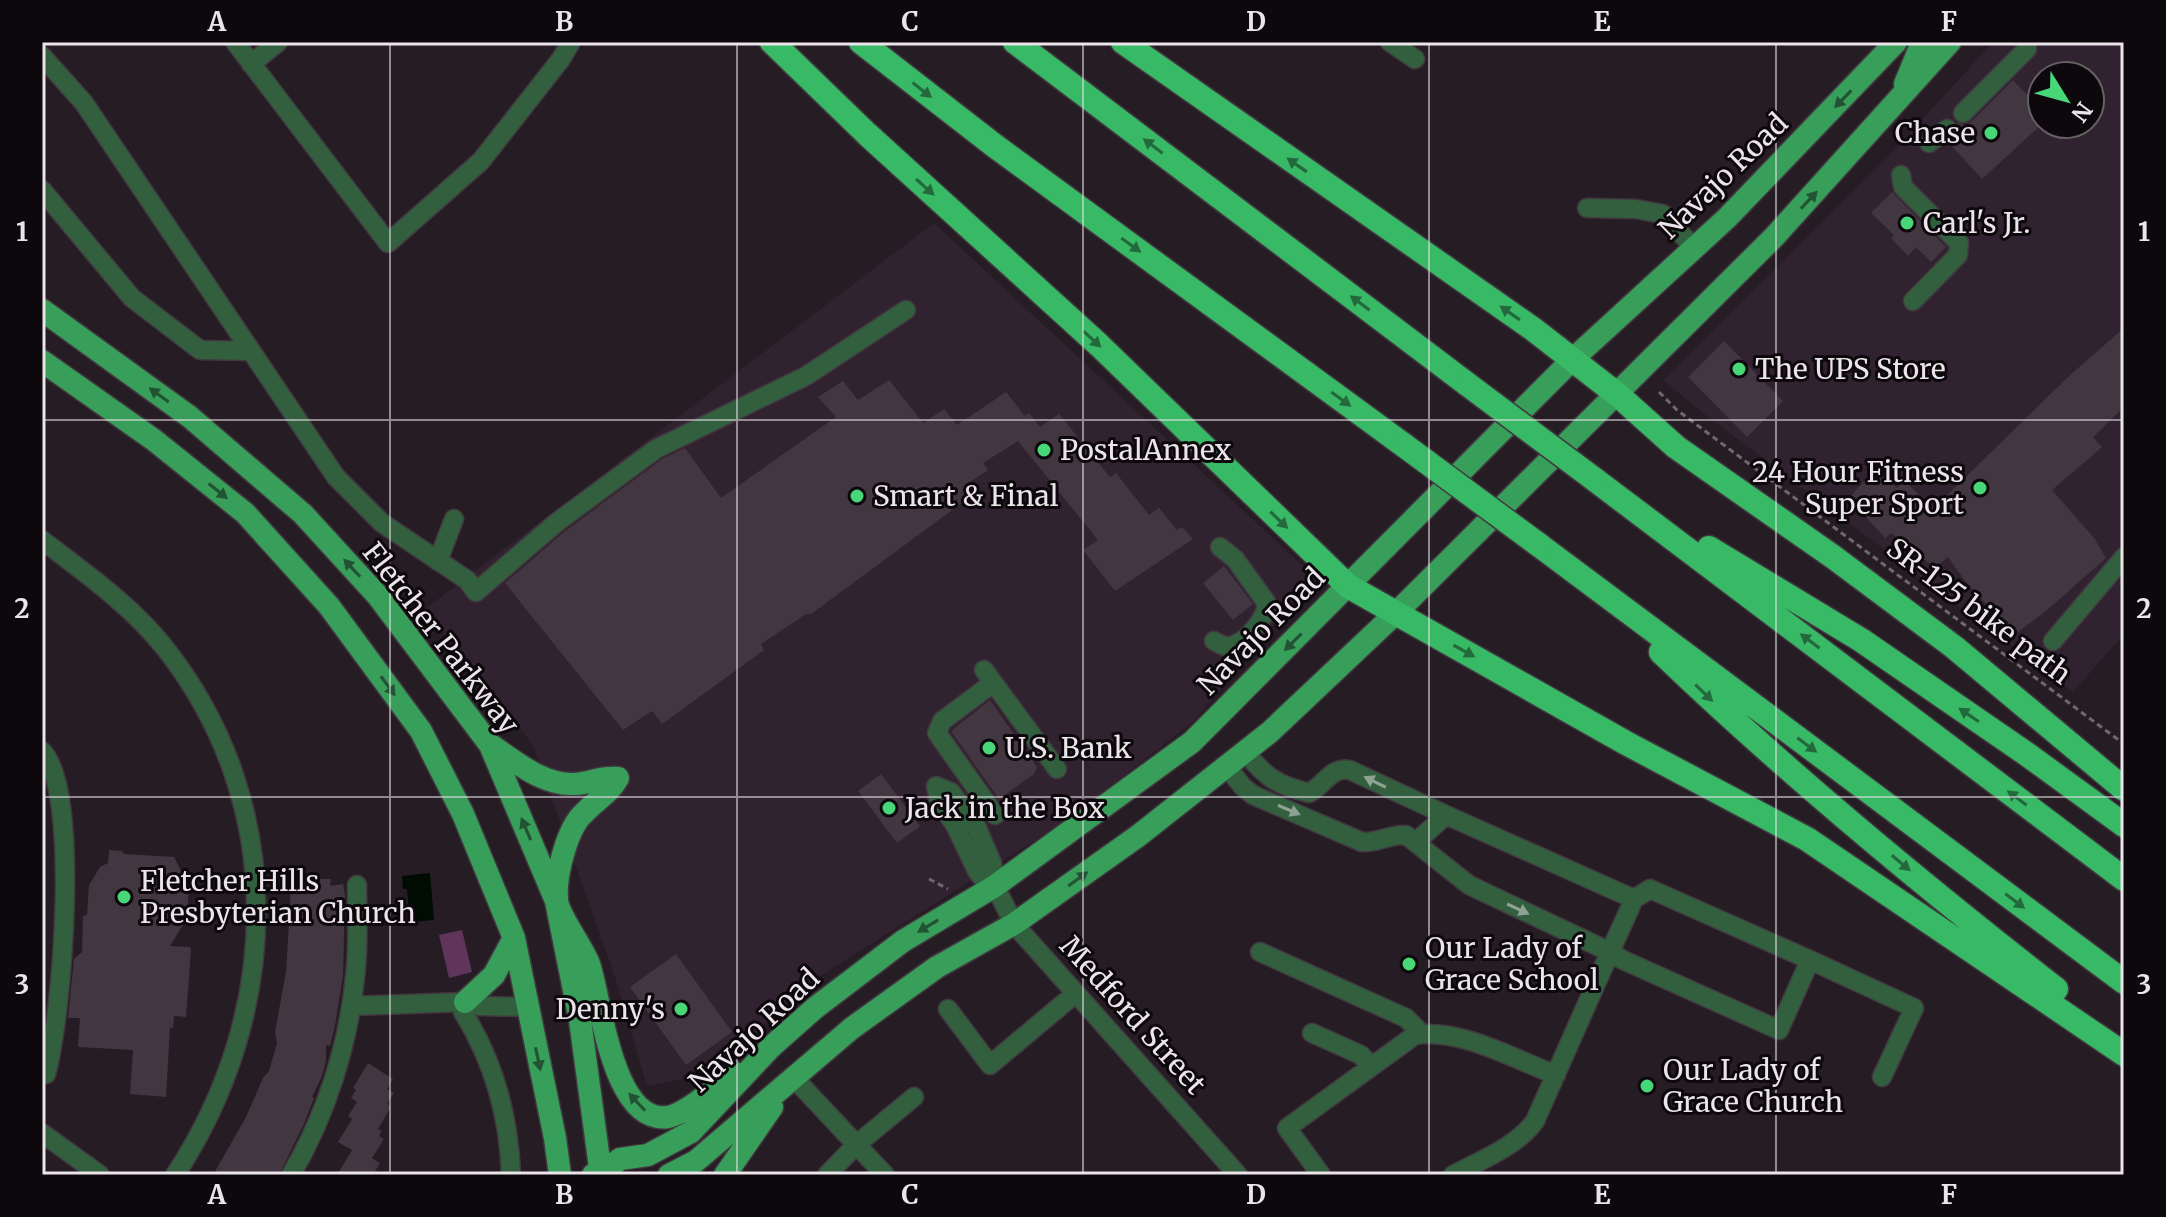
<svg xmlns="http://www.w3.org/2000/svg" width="2166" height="1217" font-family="Merriweather,serif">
  <rect width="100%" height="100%" fill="#251c24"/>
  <path fill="#31222f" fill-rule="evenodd" d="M1993,42h131v592l-51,58 -370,-279 -40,-33 224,-222zM2042,76h48v48h-48z
    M934,223l380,353 -120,145 -128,100 -265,167 -86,85 -68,13 -32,-109 -82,-232 -108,-136z"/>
  <path fill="#61345c" d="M462,930l10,42 -23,6 -10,-43z"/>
  <path fill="#000b01" d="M430,873l4,47 -24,2 -3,-33h-4l-1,-13z"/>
  <path fill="#423741" d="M2013,80l29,31v13l-60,55 -33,-36 9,-9 -1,-11 8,2 6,-3z
    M1892,192l54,55 -15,15 -15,-15 -8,9 -17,-18 3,-3 -23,-22z
    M2124,328v79l-31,30 9,10 -50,43 43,49 11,19 -60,53 -32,24 -49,-54 -17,-24 -13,11 -44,-35 -6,5 -36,-40 27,-30 21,20 6,-9 30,30 136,-133z
    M1724,341l59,60 -36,36 -59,-60z
    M889,380l34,43 21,-14 13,16 49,-33 19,24 4,-3 11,14 19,-13 51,63 6,-4 33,42 10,-7 18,22 5,-3 11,12 -78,52 -32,-41 15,-10 -80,-99 -35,22 5,7 -18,12 8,9 -167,123h-5l-45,30 3,6 -102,74 -10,-13 -29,19 -118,-147 59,-51 98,-73 23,-11 36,50 115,-81 -18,-20 25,-16 15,19z
    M1224,566l29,38 -20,16 -30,-37z
    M990,700l47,67 -3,7 -35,25 -48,-68z
    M881,774l39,52 -23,17 -39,-52z
    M109,850l13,1 2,3 50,3 15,30 -2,31 -17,28 20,1 1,3 -5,67 -12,-1 -1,12h-3l-4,69 -36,-3 3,-44 -55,-3 2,-29h-12l6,-59 8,-7 1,-36 4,-1 2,-30 11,-18 8,-4z
    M312,879h19l-1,7 13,-2 2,11 -2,81 -8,50 -5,20 -4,-1v16l-4,15 -10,21 2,1 -10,26 -25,51h-66l33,-58 17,-39 6,-7 8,-28 -2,-11 11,-60 5,-85 22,-1z
    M676,954l56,78 -46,33 -56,-78z
    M368,1063l25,16 -6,10 7,4 -7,11 4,3 -13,22 4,2 -3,5 5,3 -12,19 8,5 -7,12h-36l15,-25 -14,-8 14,-23 -4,-3 9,-14 -6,-4 5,-8 -3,-2z"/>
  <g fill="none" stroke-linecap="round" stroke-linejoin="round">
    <g stroke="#413840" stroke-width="21">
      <path id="minor" d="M235,42l153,201 93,-82 80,-102 10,-17
        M1390,42l25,17
        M42,56l42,47 252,374 46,46 85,57 9,12 80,-69 100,-74 150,-73 100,-66
        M251,64l27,-22
        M1963,113l64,-64
        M1929,143l18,-14
        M1901,175l2,12 56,56 -1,12 -45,46
        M42,190l90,108 68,52 51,1
        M1587,208l49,1 27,5 31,34
        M42,540c43,33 89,65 123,108 123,156 117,365 10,527
        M438,561l16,-42
        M1214,641c7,4 13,7 20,4 14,-5 34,-29 32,-43l-31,-43 -15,-12
        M2053,641l71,-84
        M984,670l73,99
        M993,683l-51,38 -5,12 58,82
        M42,751c39,40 20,267 4,323l-4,-1
        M1245,752c21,25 31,33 64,41 15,-7 22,-27 41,-23l96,45
        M1227,767l16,20 10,8 109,47c16,1 28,-8 44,-7l63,50 141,67 -75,169c-19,26 -54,39 -82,54
        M1416,842l30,-27 188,84
        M995,886l-11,-6 -7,-9 -22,-46 -16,-23 -3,-16 15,6 26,36 15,35 3,23 19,38 224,251
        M1650,889l160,71 -31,70 -156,-70 -13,-8 24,-53z
        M1260,952l146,66 16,16
        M1810,960l104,48 -32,69
        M465,1002l-2,10c31,50 46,104 48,163
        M351,1006l114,-4 15,4 47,1
        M948,1009l42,56 86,-72
        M1312,1033l49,22 10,12
        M793,1077l92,98
        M42,1133l58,42
        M291,1175c35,-60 57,-129 64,-198 4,-30 2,-62 2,-92
        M827,1175l29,-30 58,-48
        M1321,1175l-34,-47 128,-93c45,-7 99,24 141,40"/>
    </g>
    <g stroke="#413840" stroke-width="25">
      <path id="major" d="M1905,84l14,-34 7,-8
        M42,310l148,107 113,97 74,81 113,150 66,156 24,119 21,155
        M42,361l112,79 91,73 84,93 92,125 42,83 51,124 41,200 5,37
        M491,745c25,17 53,41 84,39 16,-1 27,-8 43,-6 -9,16 -22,22 -34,35 -17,15 -29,63 -27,86 0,15 26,48 32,65 12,35 23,161 79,153 19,-3 50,-32 67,-44
        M465,1002l29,-27 20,-37
        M593,1175l8,-1 19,-15 28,-4 43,-23 80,-85 44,-39 88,-67 92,-55 197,-144 381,-383 154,-141 169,-176
        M669,1175l27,-14 156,-133 85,-61 77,-43 124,-88 132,-104 126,-119 379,-377 175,-194
        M725,1175l47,-68"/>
    </g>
    <g stroke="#413840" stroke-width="27">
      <path id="highway" d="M772,42l95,92 232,211 249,241 278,157 181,96 317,215
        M861,42l134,104 410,300
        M1015,42l452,342
        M1123,42l410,287 85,66 58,52 156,109 122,91 170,142
        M1594,479l530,400
        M1539,545l585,437
        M1709,548l152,92 167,115 96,70
        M1661,652c125,120 259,231 395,337"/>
    </g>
    <path stroke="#70686f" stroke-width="3" stroke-dasharray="6 4" stroke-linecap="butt" d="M1659,392l18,18 447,334
      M929,879l19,10"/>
    <use href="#minor" stroke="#325f3e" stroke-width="18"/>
    <use href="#major" stroke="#389f5b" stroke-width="22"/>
    <use href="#highway" stroke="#37b965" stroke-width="24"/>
    <g stroke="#413840" stroke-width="27" stroke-linecap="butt">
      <path id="highway-bridge" d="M1467,384l127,95
        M1405,446l134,99"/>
    </g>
    <use href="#highway-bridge" stroke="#37b965" stroke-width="24"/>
  </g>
  <defs><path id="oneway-solid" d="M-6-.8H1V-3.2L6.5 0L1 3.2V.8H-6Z" transform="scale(2)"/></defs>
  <g fill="#24693c">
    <use href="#oneway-solid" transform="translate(922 90) rotate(38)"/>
    <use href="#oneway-solid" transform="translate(1153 146) rotate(-143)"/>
    <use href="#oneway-solid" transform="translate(1297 165) rotate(-145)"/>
    <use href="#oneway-solid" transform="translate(925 187) rotate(42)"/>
    <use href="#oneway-solid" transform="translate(1131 245) rotate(36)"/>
    <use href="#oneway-solid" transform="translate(1360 303) rotate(-143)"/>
    <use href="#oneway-solid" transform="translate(1510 313) rotate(-145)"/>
    <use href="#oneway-solid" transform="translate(1092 339) rotate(43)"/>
    <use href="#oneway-solid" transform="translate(1341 399) rotate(36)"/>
    <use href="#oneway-solid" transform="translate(1279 520) rotate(44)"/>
    <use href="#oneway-solid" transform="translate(1810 641) rotate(-143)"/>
    <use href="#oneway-solid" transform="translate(1464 651) rotate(29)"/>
    <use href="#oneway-solid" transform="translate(1704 693) rotate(44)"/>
    <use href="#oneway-solid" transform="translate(1969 715) rotate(-146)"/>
    <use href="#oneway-solid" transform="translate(1807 745) rotate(37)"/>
    <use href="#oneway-solid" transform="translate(2017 798) rotate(-143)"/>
    <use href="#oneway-solid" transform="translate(1901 863) rotate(40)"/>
    <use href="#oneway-solid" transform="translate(2015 901) rotate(37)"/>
  </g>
  <g fill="#225433">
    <use href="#oneway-solid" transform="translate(1843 99) rotate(134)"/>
    <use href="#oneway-solid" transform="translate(1809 200) rotate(-47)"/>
    <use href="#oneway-solid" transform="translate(159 395) rotate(-144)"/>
    <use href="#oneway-solid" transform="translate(218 491) rotate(39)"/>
    <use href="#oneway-solid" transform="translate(352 568) rotate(-133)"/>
    <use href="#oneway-solid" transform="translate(1293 642) rotate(135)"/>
    <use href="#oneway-solid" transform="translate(388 686) rotate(54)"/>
    <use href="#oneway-solid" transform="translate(526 829) rotate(-113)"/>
    <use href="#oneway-solid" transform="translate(1078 879) rotate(-36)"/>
    <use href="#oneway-solid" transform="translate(928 926) rotate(149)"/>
    <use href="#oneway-solid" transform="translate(538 1059) rotate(78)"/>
    <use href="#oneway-solid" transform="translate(637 1102) rotate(-133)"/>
  </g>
  <g fill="#8ea294">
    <use href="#oneway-solid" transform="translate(1375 782) rotate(-154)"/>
    <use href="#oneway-solid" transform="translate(1289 810) rotate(23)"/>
    <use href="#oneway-solid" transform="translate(1518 909) rotate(25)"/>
  </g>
  <path fill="none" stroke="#ebe4ea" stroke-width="2" stroke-opacity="0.55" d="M390,42v1133M737,42v1133M1083,42v1133M1429,42v1133M1776,42v1133M42,420h2082M42,797h2082"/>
  <g fill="#47d779" stroke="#0c080b" stroke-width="3">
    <circle cx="1991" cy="133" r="8"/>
    <circle cx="1907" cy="223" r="8"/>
    <circle cx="1739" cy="369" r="8"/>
    <circle cx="1044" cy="450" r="8"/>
    <circle cx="1980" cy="488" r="8"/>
    <circle cx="857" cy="496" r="8"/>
    <circle cx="989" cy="748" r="8"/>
    <circle cx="889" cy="808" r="8"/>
    <circle cx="124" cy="897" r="8"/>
    <circle cx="1409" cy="964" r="8"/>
    <circle cx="681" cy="1009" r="8"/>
    <circle cx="1647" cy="1086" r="8"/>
  </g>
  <g text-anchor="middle" stroke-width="6" stroke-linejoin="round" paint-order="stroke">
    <g font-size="28" fill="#ebe4ea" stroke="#0c080b" text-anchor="start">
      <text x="1975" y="143" text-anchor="end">Chase</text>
      <text x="1923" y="233">Carl's Jr.</text>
      <text x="1755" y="379">The UPS Store</text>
      <text x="1060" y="460">PostalAnnex</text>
      <text x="1964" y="482" text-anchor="end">24 Hour Fitness<tspan x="1964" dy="32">Super Sport</tspan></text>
      <text x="873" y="506">Smart &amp; Final</text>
      <text x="1005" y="758">U.S. Bank</text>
      <text x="905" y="818">Jack in the Box</text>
      <text x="140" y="891">Fletcher Hills<tspan x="140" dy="32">Presbyterian Church</tspan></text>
      <text x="1425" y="958">Our Lady of<tspan x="1425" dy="32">Grace School</tspan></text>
      <text x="665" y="1019" text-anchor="end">Denny's</text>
      <text x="1663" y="1080">Our Lady of<tspan x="1663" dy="32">Grace Church</tspan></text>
    </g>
    <g font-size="28" fill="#ebe4ea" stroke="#0c080b">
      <text transform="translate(1723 176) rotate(-44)" y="10">Navajo Road</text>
      <text transform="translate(1979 611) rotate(37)" y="10">SR-125 bike path</text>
      <text transform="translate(1261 631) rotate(-45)" y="10">Navajo Road</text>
      <text transform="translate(441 638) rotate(52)" y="10">Fletcher Parkway</text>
      <text transform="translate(1133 1015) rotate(48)" y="10">Medford Street</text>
      <text transform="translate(754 1030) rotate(-43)" y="10">Navajo Road</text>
    </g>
  </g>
  <rect width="2166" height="1217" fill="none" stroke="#0c080b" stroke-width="88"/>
  <g transform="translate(2066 100) rotate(127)"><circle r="38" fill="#0c080b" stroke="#656064" stroke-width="2"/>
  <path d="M0-6L14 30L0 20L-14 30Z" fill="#47d779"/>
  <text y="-12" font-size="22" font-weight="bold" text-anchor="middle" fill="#ebe4ea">N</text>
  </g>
  <rect x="44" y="44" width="2078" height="1129" fill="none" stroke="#ebe4ea" stroke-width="3"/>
  <g font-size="26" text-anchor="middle" font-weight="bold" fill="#ebe4ea">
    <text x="217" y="31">A</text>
    <text x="564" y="31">B</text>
    <text x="910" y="31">C</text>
    <text x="1256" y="31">D</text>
    <text x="1602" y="31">E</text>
    <text x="1949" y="31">F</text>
    <text x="22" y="241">1</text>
    <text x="2144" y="241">1</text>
    <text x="22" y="618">2</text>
    <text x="2144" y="618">2</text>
    <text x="22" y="994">3</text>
    <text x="2144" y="994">3</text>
    <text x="217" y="1204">A</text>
    <text x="564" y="1204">B</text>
    <text x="910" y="1204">C</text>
    <text x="1256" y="1204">D</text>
    <text x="1602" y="1204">E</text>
    <text x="1949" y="1204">F</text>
  </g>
</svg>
